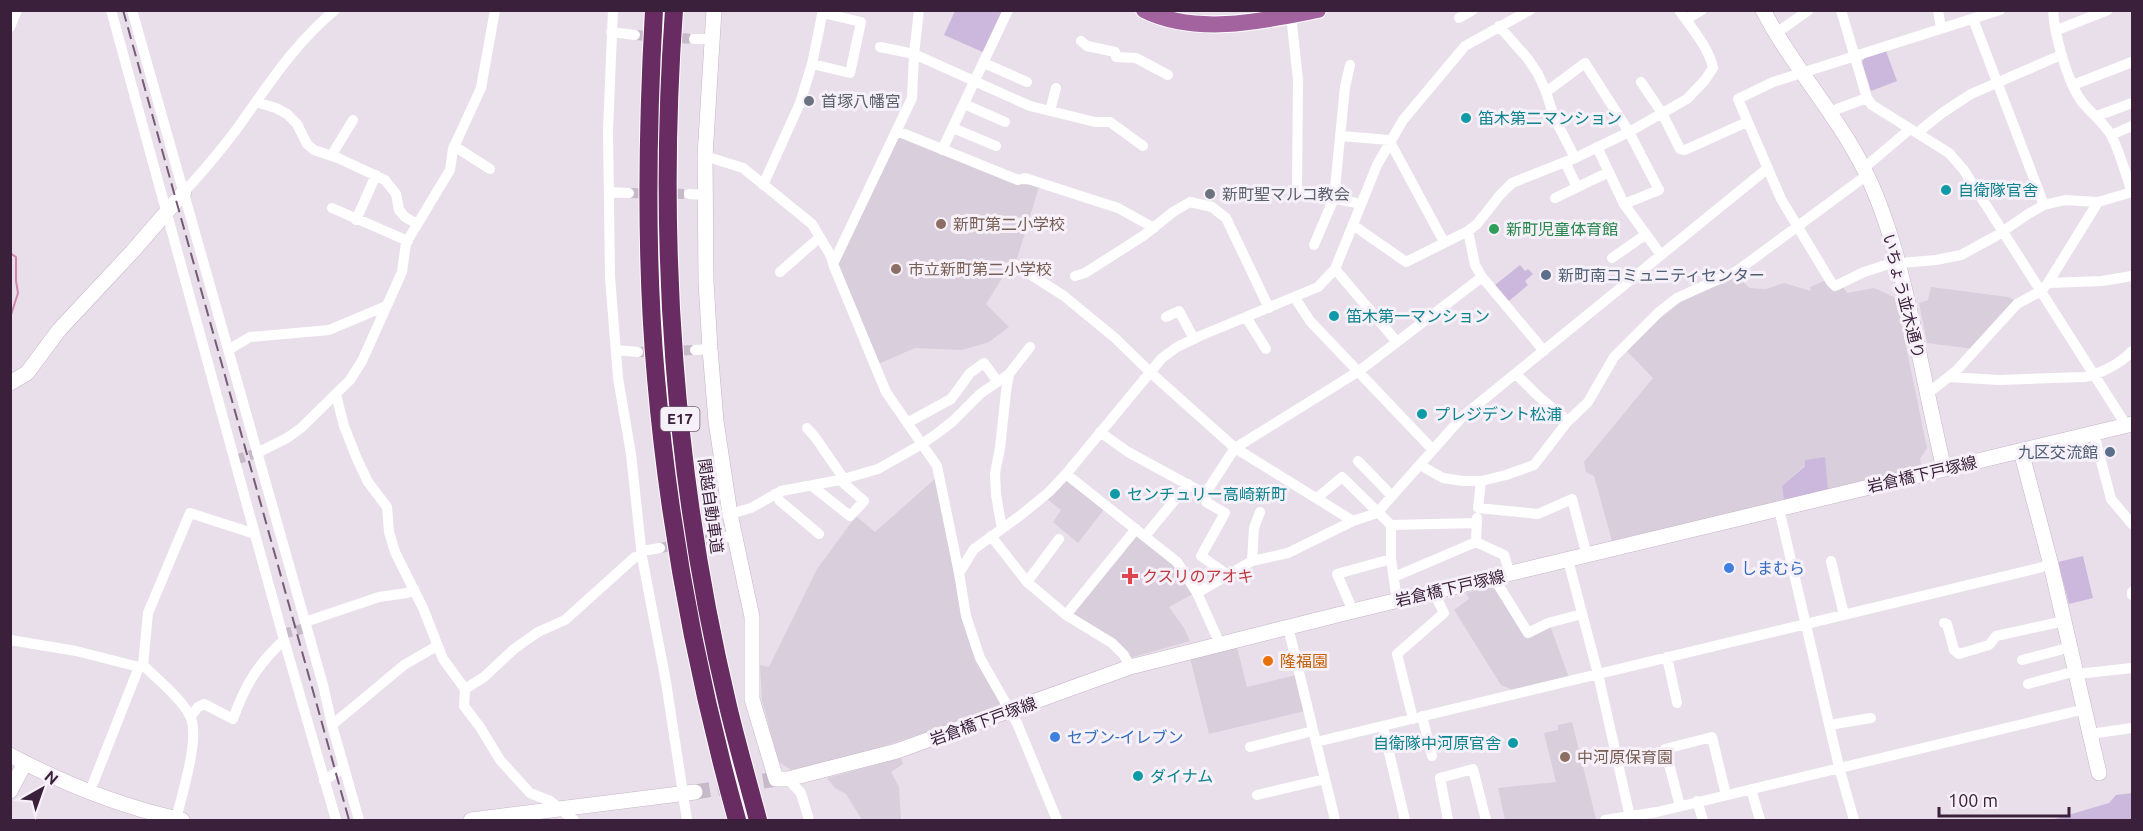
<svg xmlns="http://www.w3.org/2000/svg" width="2143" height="831" font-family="Ubuntu,'Noto Sans JP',sans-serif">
  <rect width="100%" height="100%" fill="#e9dfeb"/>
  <path fill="#d9cedb" d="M904,137l115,47 15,1 5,2 -23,75 -4,5h-3l-23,37 23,23 -20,15 -27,8 -47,-2 -39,17 -41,-102 63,-125z
    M1738,273l6,10 6,5 16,1 18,-6 27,8 -1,-4 16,-7 17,7 4,6 27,-5 22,10 31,150 -7,11 2,9 -94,22 -23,-29v4l-23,21 2,15 -172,40 -18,-65 -8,-4 -2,-10 69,-84 -26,-27 35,-35 18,-15z
    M1931,287l77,10 8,4 -42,48 -47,-6 -8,-40 9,-3z
    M937,477l24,136 9,32 12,26 19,30 -2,7 -133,44 -75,18 -12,-8 -17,-61 -2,-36 9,2 48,-98 39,-53 19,16z
    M1066,480l39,28 -27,35 -25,-21 8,-12 -14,-11z
    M1136,533l37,29 20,32 -24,13 15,21 6,13 -60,17 -58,-44z
    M1495,586l31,49 24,-10 19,53 -54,13 -14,-6 -47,-75 15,-11 -3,-6z
    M1237,647l10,40 49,-12 9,36 -96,23 -19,-76z
    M1572,722l24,97 -18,1h-73l-7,-32 58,-6 -12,-49 14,-3v-5z
    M901,758l2,6 -12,8 8,15 2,33h-39l-16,-26 -11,-6 -8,-10z"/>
  <path fill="#cdb8dd" d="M1004,10l-19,43 -41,-18 11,-24z
    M1886,51l11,30 -26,10 -9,-29 3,-4z
    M1520,265l5,6 3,-2 5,5 -8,7 3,4 -19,16 -14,-16z
    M1825,457l3,33 -44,11 -2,-15 23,-20v-6z
    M2083,556l10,42 -24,6 -11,-42z
    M2132,793v27h-81l58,-17 7,-8z"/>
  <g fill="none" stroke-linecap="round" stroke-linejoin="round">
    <path stroke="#d286af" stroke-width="2" d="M10,253l6,4v24l2,12 -8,25"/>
    <path stroke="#c6b9c8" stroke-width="10" stroke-dasharray="10 5" stroke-linecap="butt" d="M635,35l59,4
      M629,193l60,1
      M638,352l57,-2
      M235,460l22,-7
      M660,548l58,-10
      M282,634l24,-6"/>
    <path stroke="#c6b9c8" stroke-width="15" stroke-dasharray="15 8" stroke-linecap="butt" d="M695,792l81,-13"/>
    <g stroke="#c9b2cb" stroke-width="16">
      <path id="secondary" d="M714,10l-9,146 1,125 4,68 6,72 14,93 22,103v82l24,80h12l109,-28 233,-84 223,-56 779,-187
        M1763,10c29,56 73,103 101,159 27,54 39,112 52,170 9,43 18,87 28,130
        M10,383l17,-10 32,-43 73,-78 52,-60
        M2021,451l30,114 48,208
        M10,755c54,29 113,52 172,65
        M10,791l15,-28
        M471,820l224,-28"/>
    </g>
    <g stroke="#fff" stroke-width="18">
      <path id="primary" d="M1144,10c53,26 119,11 174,0"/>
    </g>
    <g stroke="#fff" stroke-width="20">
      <path id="highway" d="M654,10c-7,123 -9,246 2,368 13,150 41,298 81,442
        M674,10c-17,233 0,470 54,696 9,38 20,76 30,114"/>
    </g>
    <path stroke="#fff" stroke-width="10" d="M111,10l173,630 52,180
      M132,10l191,675 9,40 27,95
      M613,10l-5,120 2,147 8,101 13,76 11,103 24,125 21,138
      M1841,10l26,88 5,7 77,48 14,16 163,256
      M1938,10l3,18
      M2000,10l-227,72 -35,17 43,100 50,83 4,4 29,-14 25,-8 47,-4 25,-5 35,-19 32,-22 16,-9 21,-5 33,2 34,-10
      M2053,10c1,24 15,75 30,93 9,11 20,19 28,32 9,17 14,38 21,57
      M1291,15l7,65 -1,107 2,4 62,13
      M1690,17l12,-7
      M1459,18l14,-8
      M1973,19l71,186
      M1499,26l29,33 10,15 8,18 8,25 21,41
      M10,27l7,-17
      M2057,30l51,-20
      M611,32l24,3
      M1775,34l34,-24
      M694,39h17
      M1081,41l6,5 28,6
      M880,47l34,7 116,52 65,16h15l33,24
      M1116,57l20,1 32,17
      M984,63l43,19
      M812,64l38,9 11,-51 -38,-9
      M1641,82l21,31 18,36 5,1 62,-28
      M2073,85l59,-23
      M1546,92l39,-29 44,69 30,58 -35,14
      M256,102l20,6 11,6 10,10 10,20 7,6 24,8 47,22 11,14 3,16 6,7 12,7
      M964,104l41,18
      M1050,111l6,-23
      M1829,112l38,-14
      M2097,116l35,-13
      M953,128l43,18
      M897,131l121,49 7,-2 93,30 36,20
      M1917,133l25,-20 29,-19 90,-39
      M2111,135l21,-9
      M1341,136l48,4 55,102
      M454,146l36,23
      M1597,147l27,57 37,51
      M942,150l66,-140
      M331,156l22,-36
      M705,156l38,12 69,56 19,32 2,8 53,128 51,74 22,107
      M1565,162l12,25
      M1864,168l46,-39
      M763,185l37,-82 12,-39 11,-54
      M184,192c23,-25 45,-51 64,-79 28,-39 49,-71 87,-103
      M609,192l20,1
      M689,194l17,1
      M1555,198l54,-26
      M332,208l76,33
      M356,220l20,-45
      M1353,225l53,37 62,-31 9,-7 23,-29 12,-12 63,-25 54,-26 58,-33 18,-19 8,-12c-4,-20 -22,-41 -34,-58
      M1468,231l7,34 7,12 62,74
      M1314,245l20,-47 11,-111 5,-22
      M1612,258l33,-23
      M833,264l79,-166 2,-44 5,-44
      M1014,264l50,32 51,42 35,34 85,76 118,73
      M1335,269l62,73
      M780,272l40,-35
      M1075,276l10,-3 58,-37 30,-24 17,-10 22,5 14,11 43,90
      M2048,283l54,-2 30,-5
      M1295,298l15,23 123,129
      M1166,317l13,-6 15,28
      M1246,317l20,32
      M228,350l22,-13 79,-7 57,-24
      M616,350l22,2
      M695,350l15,-1
      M1516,374l22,22 30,25
      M1949,377l50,3 85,-3c16,-3 36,-13 48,-26
      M1927,394l29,-23 61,-67 24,-13 7,-8 50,-81
      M336,395l8,31 13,33 11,23 19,25 2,25 6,20 28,56 20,51 22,30
      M907,423l44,-24 19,-26 14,-10 14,19
      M807,428l8,9 29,42
      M1100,432l28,20 77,42
      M2094,434l17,65 21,25
      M257,453l30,-15 14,-10 49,-48 12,-19 40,-89 4,-29 44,-73 3,-21 28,-61 14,-78
      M1358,461l33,34
      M1420,465l23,13 20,3h18l25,-6 28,-10 34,-44 20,-19 26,-45 44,-44 19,-15 60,-27 130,-96
      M1066,474l111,88 20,31 23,51
      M1481,481l-3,27 60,6 34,-15 15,57
      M812,486l38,30 14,-15 -24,-21
      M775,494l5,7 39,33
      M1317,498l25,-21 49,48
      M1779,509l60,258 15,53
      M730,514l21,-6 30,-17 59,-11 38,-11 44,-25 17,-12 14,-11 27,-27 29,-20
      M1477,518l-1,24 28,13 6,19
      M1002,529l-6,-34 -1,-22 5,-25 6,-56 3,-18 21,-27
      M991,536l36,46 39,33 46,28 12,12 6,12
      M1145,536l43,-52
      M718,538l15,-2
      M642,551l18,-3
      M1568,560l30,114 32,143
      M1252,561l2,-33 6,-16
      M1831,561l13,54
      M1228,575l-27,-19 24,-43 -19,-11 -1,-8 30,-46 124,-77 123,-94
      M1394,577l82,-35
      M1494,578l34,55 20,-10 34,-9
      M1027,582l32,-43
      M2132,592v3
      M1197,593l55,-32 36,-8 65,-32 24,-8 85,-96 306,-249
      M1397,601l-6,-42v-34l86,-2
      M1353,611l-16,-37 54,-15
      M1066,615l70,-86
      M305,622l74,-25 28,-4 7,-4
      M1944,623l3,1 7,26 5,4 30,-9 7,-9 68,-15
      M1288,627l47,193
      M10,640l66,11 63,16
      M1667,657l10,46
      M2022,660l49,-13
      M143,665c13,13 39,34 47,51 11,22 -9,80 -14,104
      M2077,674l55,-6
      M2028,684l48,-13
      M191,716l7,-9 6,-3 29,15c12,-34 25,-55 51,-79
      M1422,716l10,40
      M1413,719l-16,-65 47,-41 -10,-20
      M332,725l72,-60 33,-19
      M1829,725l42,-7
      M1383,727l22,93
      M2090,734l42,-6
      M1316,742l735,-177
      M1250,747l63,-16
      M788,779l13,14 8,27
      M324,781l20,-14
      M1751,789l9,31
      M90,791l49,-124 4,-2 5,-52 42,-100 65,21
      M1257,795l68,-16
      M1697,801l6,19
      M1680,806l-15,-57 47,-12 14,58
      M574,820l-24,-19 -20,-8 -30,-33 -20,-33 -16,-21 1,-17 19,-12 30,-28 24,-17 27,-12 70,-63h7
      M1057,820l-40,-97 -37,-65 -14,-42 -7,-43 15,-24 47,-34 28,-23 17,-18 96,-116 15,-11 23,-11 118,-49 17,-18 42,-104 26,-45 62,-74 65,-36
      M1448,820l-8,-42 33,-9 13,51
      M1605,820l52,-8 428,-103"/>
    <use href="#secondary" stroke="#fff" stroke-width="15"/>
    <use href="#primary" stroke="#a2639f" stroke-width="16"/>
    <use href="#highway" stroke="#682b62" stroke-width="18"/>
    <path stroke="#775a76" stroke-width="2" stroke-dasharray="12 6" stroke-linecap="butt" d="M123,10l226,810"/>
  </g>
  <g fill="#6b7280" stroke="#f6f0f8" stroke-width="2">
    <circle cx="809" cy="101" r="6"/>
    <circle cx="1210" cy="194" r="6"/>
  </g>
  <g fill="#0f9aa8" stroke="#f6f0f8" stroke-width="2">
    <circle cx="1466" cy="118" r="6"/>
    <circle cx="1946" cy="190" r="6"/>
    <circle cx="1334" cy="316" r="6"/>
    <circle cx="1422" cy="414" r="6"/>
    <circle cx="1115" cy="494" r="6"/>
    <circle cx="1513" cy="743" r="6"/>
    <circle cx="1138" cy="776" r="6"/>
  </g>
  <g fill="#8d6e63" stroke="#f6f0f8" stroke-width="2">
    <circle cx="941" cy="224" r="6"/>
    <circle cx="896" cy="269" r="6"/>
    <circle cx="1565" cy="757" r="6"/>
  </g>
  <circle fill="#2e9e5b" stroke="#f6f0f8" stroke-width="2" cx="1494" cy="229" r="6"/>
  <g fill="#5c6f8a" stroke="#f6f0f8" stroke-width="2">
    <circle cx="1546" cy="275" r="6"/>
    <circle cx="2110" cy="452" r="6"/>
  </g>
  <g fill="#3f7fe0" stroke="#f6f0f8" stroke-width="2">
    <circle cx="1729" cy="568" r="6"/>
    <circle cx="1055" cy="737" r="6"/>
  </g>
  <path fill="#e0444e" stroke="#f6f0f8" stroke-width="2" d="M1127 567h6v6h6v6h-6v6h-6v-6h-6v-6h6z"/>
  <circle fill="#e8710a" stroke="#f6f0f8" stroke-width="2" cx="1268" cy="661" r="6"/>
  <g text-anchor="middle" stroke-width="6" stroke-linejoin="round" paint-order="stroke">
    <rect fill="#f6f0f8" stroke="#735e74" stroke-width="1.5" x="660.5" y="407" width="39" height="24" rx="4.5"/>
    <g font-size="15" font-weight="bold" fill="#3b203b">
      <text x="680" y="424">E17</text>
    </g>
    <g font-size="16" fill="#5b616d" stroke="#f6f0f8" text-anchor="start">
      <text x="821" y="107">首塚八幡宮</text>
      <text x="1222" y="200">新町聖マルコ教会</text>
    </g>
    <g font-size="16" fill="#0d838f" stroke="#f6f0f8" text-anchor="start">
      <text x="1478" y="124">笛木第二マンション</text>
      <text x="1958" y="196">自衛隊官舎</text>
      <text x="1346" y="322">笛木第一マンション</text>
      <text x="1434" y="420">プレジデント松浦</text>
      <text x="1127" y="500">センチュリー高崎新町</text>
      <text x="1501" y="749" text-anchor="end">自衛隊中河原官舎</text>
      <text x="1150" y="782">ダイナム</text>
    </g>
    <g font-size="16" fill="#785e54" stroke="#f6f0f8" text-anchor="start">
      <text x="953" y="230">新町第二小学校</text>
      <text x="908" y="275">市立新町第二小学校</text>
      <text x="1577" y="763">中河原保育園</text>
    </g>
    <g font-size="16" fill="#27864d" stroke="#f6f0f8" text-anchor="start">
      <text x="1506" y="235">新町児童体育館</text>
    </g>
    <g font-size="16" fill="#4e5e75" stroke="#f6f0f8" text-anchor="start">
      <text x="1558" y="281">新町南コミュニティセンター</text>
      <text x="2098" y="458" text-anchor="end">九区交流館</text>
    </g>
    <g font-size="16" fill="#3b203b" stroke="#f6f0f8">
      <text transform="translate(1904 296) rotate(76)" y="6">いちょう並木通り</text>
      <text transform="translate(1922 474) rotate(-13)" y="6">岩倉橋下戸塚線</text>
      <text transform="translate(711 506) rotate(82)" y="6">関越自動車道</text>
      <text transform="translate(1450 588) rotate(-13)" y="6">岩倉橋下戸塚線</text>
      <text transform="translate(983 721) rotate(-20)" y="6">岩倉橋下戸塚線</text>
    </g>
    <g font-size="16" fill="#366cbe" stroke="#f6f0f8" text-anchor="start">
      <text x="1741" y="574">しまむら</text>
      <text x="1067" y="743">セブン-イレブン</text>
    </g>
    <g font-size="16" fill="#be3a42" stroke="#f6f0f8" text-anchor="start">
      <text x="1142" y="582">クスリのアオキ</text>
    </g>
    <g font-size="16" fill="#c56008" stroke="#f6f0f8" text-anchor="start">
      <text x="1280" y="667">隆福園</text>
    </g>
  </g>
  <rect width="2143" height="831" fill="none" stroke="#3b203b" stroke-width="24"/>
  <g transform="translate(42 789) rotate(40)" stroke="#f6f0f8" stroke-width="4.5" paint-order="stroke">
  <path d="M0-4.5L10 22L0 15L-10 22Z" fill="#3b203b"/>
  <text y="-9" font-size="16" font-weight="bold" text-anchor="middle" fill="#3b203b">N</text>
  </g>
  <path d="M1939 807v9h130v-9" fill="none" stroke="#3b203b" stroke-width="3"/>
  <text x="1948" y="807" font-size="18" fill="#3b203b" stroke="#f6f0f8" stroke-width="4.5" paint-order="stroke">100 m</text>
</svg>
